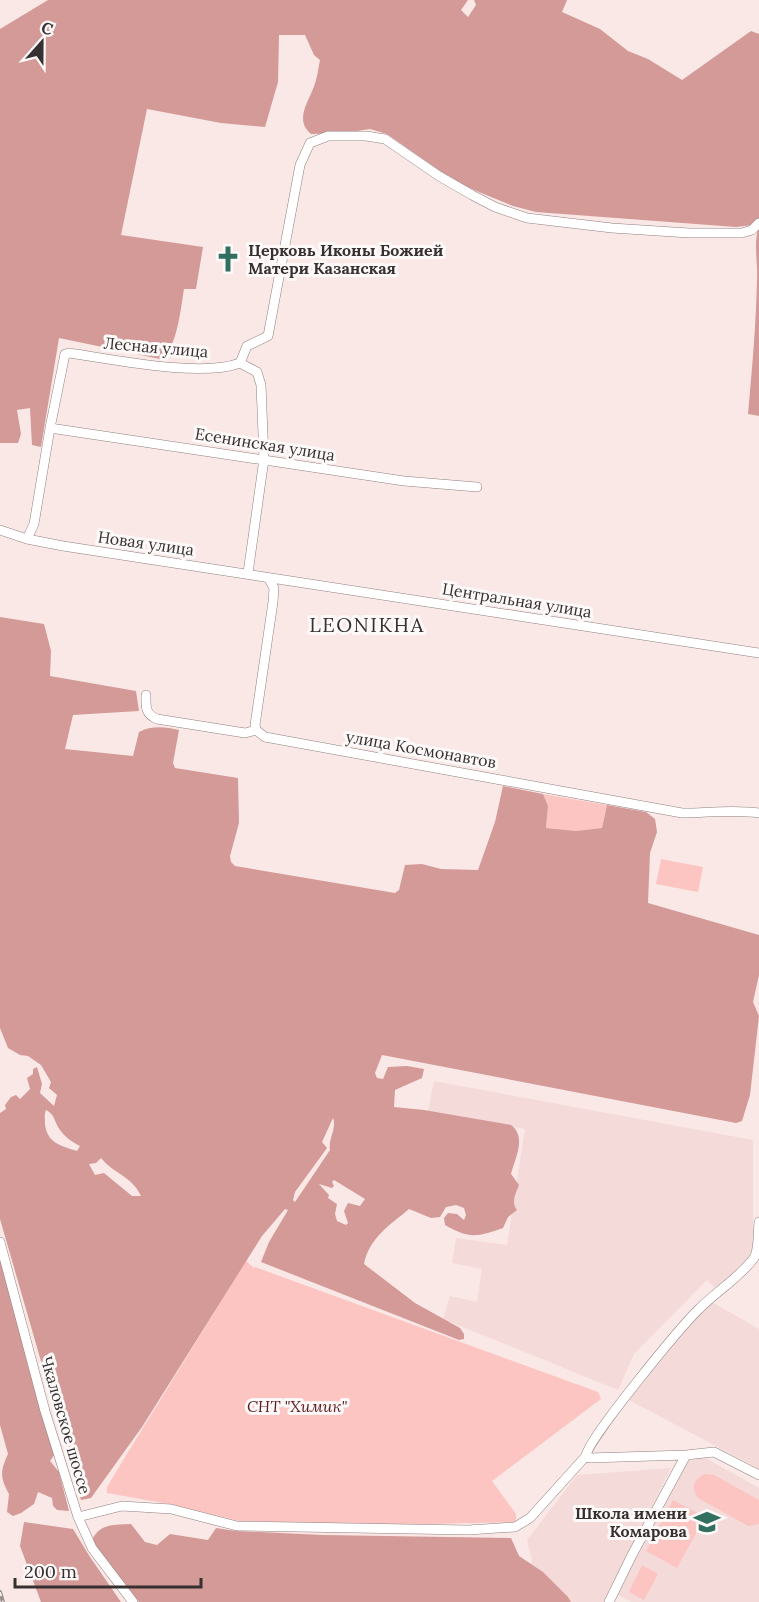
<svg xmlns="http://www.w3.org/2000/svg" width="759" height="1602" font-family="Lora,serif">
  <rect width="100%" height="100%" fill="#fae8e7"/>
  <path fill="#f4dad8" d="M434,1081l319,59v109l-6,12 -32,27 -8,-8 -73,74 -16,36 -175,-71 7,-23 27,6 5,-33 -30,-6 4,-25 51,7 18,-116 -97,-18z
    M712,1302l47,27v140l-130,-69 73,-89z
    M704,1457l55,31v114h-127l-15,-8 71,-133z
    M671,1468l-66,134h-80l7,-42 -5,-20 50,-65z"/>
  <path fill="#fcc5c2" d="M543,794l64,11 -5,23 -26,3 -30,-3 2,-22z
    M661,859l42,8 -5,25 -42,-8z
    M246,1261l8,7 1,-1 343,125 3,7 -109,82 24,33v8l-138,3 -139,-4 -65,-16 -67,-12v-6l15,-25z
    M704,1474l10,1 45,25v24l-11,2 -50,-28c-7,-10 -5,-18 6,-24z
    M673,1500l32,17 -28,51 -31,-17z
    M642,1565l16,9 -14,26 -15,-8z"/>
  <path fill="#d39a98" fill-rule="evenodd" d="M48,0h420l-7,10 7,7 8,-12 -2,-5h93l-5,12 38,17 28,22 20,8 34,21 69,-49 8,3v186l-6,5 -17,2 -200,-15 -23,-6 -56,-23 -70,-49 -17,-5 -25,4 -34,1c-16,-13 -4,-30 2,-45 4,-9 5,-19 7,-29l-6,-5 -9,-20h-26l-1,47 -13,45 -44,-4 -74,-14 -26,126 82,12 -7,42h-12c-3,17 -7,63 -24,70l-101,-21 -18,109 -9,-2 -2,-37 -13,2 4,24 -3,9h-18v-414z
    M759,226v190l-11,-2c4,-44 8,-89 9,-134 1,-18 -4,-37 2,-54z
    M0,617l44,7 7,27 -1,25 86,15 3,20 -66,4 -8,34 68,7 6,-24c13,-7 27,-5 40,-2l-6,33 2,5 63,10 1,45 -9,33 1,6 4,4 160,27 4,-3 6,-25 17,-1 19,5 37,1 17,-48 8,-36 40,8 5,12 -2,22 30,3 26,-3 5,-23 39,7 9,7 2,13 -7,21 -2,50 111,32v40l-6,27 6,14 -9,79 -8,26 -6,2 -354,-68 -7,18 2,5 6,1 5,-12 19,-1 17,3 -2,9 -27,12 -1,17 30,3 87,15c16,12 4,33 0,49l8,11c-4,10 -8,17 -2,25l-9,7 -5,11c-26,9 -34,11 -58,-3l-1,-7 4,-5 9,1 7,6 2,-5 -2,-7 -8,-3 -10,2 -6,10 -9,1 -22,-9c-19,16 -40,29 -45,55l51,39 45,25 4,6v5l-5,1 -198,-78 8,-20 19,-32 -3,-1 -23,27 -120,191 -51,71 -10,2 -81,-281v-106l6,-4 -1,-4 6,-8 5,-2 4,4 10,-10 -3,-11 6,-4v-5l4,-2 5,17 -2,9 14,13 3,-11 -8,-7 2,-6 -10,-17 -13,-9 -8,-1 -12,-7 -8,-20zM46,1110c9,4 8,12 14,20 5,7 12,12 20,16l-3,5c-16,-5 -30,-8 -32,-27 0,-5 -1,-9 1,-14zM333,1118c4,10 -5,21 -3,32l-35,52 -2,-2 2,-8 32,-44 -5,-6zM101,1158c13,16 31,18 40,38h-9l-28,-23 -9,2 -6,-11 7,-1zM334,1180l31,19 -5,7 -12,-3 -4,8 4,12 -2,2 -9,-4 -2,-7 2,-10 -9,-6 1,-3 -10,-11 13,4 2,-2 -2,-4z
    M0,1259l54,196 -4,6 9,11 10,39 -12,-1 -4,-4 -1,-8 -14,-6 -4,12 -13,9 -8,3 -6,-4 2,-18c-9,-16 -9,-23 -1,-40l-8,-29z
    M24,1522l49,7 17,28 31,45h-80l-21,-56z
    M131,1524l14,18 12,3 13,-11 38,6 8,-12 20,3 87,4 188,3 8,18 24,16 25,25 3,5h-432l-44,-56 -2,-8c8,-15 23,-13 38,-14z"/>
  <g fill="none" stroke-linecap="round" stroke-linejoin="round">
    <g stroke="#90807f" stroke-width="10">
      <path id="minor" d="M240,363l7,-17 21,-10 32,-171 10,-22 18,-7h38l19,3 54,37 33,19 23,12 32,11 85,10 77,5h53l10,-3 7,-7
        M240,363l17,9 4,13 3,74 -16,114
        M50,428l354,53 73,6
        M0,530l27,9 36,7 696,107
        M27,539l7,-15 16,-96 15,-74 4,-1c43,6 132,25 171,10
        M146,695c0,12 -1,19 11,24l88,14 11,-3 9,7 417,76c25,0 53,-4 77,0
        M256,730l-1,-5 18,-123 1,-14 -5,-9
        M0,1242l45,169 33,106 14,31 41,54
        M586,1456l3,2 97,-3 28,-3 45,23
        M78,1517l44,-11 49,3 66,17 231,4 47,-3 15,-9 56,-62c1,-16 96,-131 114,-148 17,-17 39,-30 54,-50 5,-8 4,-26 5,-36
        M609,1602l23,-47 54,-100"/>
    </g>
    <use href="#minor" stroke="#fff" stroke-width="9"/>
    <g stroke="#9a8e8d" stroke-width="4">
      <path id="rail" d="M0,1592l3,10"/>
    </g>
    <use href="#rail" stroke="#fdf9f9" stroke-width="1.5" stroke-dasharray="4.5" stroke-linecap="butt"/>
  </g>
  <defs>
    <g id="church-bare" transform="scale(2.07)"><path d="M-1.2-6h2.4v3.5h3.3v2.4h-3.3V6h-2.4V-.1h-3.3v-2.4h3.3Z" fill="#31705e" stroke="#fdf9f9" stroke-width="2.5" paint-order="stroke"/></g>
    <g id="school-bare" transform="scale(2.07)"><path d="M0-5L7-2L0 1L-7-2ZM-4 1L0 2.5L4 1V4Q0 6-4 4Z" fill="#31705e" stroke="#fdf9f9" stroke-width="2.5" paint-order="stroke"/></g>
  </defs>
  <g fill-rule="evenodd">
    <use href="#church-bare" x="228" y="259"/>
    <use href="#school-bare" x="707" y="1522"/>
  </g>
  <g text-anchor="middle" stroke-width="6" stroke-linejoin="round" paint-order="stroke">
    <g font-size="16" font-weight="bold" fill="#373030" stroke="#fdf9f9" text-anchor="start">
      <text x="248" y="256">Церковь Иконы Божией<tspan x="248" dy="18">Матери Казанская</tspan></text>
      <text x="687" y="1519" text-anchor="end">Школа имени<tspan x="687" dy="18">Комарова</tspan></text>
    </g>
    <g font-size="16" fill="#373030" stroke="#fdf9f9">
      <text transform="translate(156 347) rotate(5)" y="6">Лесная улица</text>
      <text transform="translate(265 444) rotate(9)" y="6">Есенинская улица</text>
      <text transform="translate(146 543) rotate(8)" y="6">Новая улица</text>
      <text transform="translate(517 600) rotate(9)" y="6">Центральная улица</text>
      <text transform="translate(421 749) rotate(10)" y="6">улица Космонавтов</text>
      <text transform="translate(66 1425) rotate(74)" y="6">Чкаловское шоссе</text>
    </g>
    <g font-size="16" font-style="italic" fill="#601d1f" stroke="#fdf9f9">
      <text x="297" y="1412">СНТ "Химик"</text>
    </g>
    <g font-size="20" letter-spacing="1.5" fill="#373030" stroke="#fdf9f9">
      <text x="367" y="632">LEONIKHA</text>
    </g>
  </g>
  <g transform="translate(42 42) rotate(21)" stroke="#fdf9f9" stroke-width="4.5" paint-order="stroke">
  <path d="M0-4.5L10 22L0 15L-10 22Z" fill="#373030"/>
  <text y="-9" font-size="16" font-weight="bold" text-anchor="middle" fill="#373030">С</text>
  </g>
  <path d="M15 1578v9h186v-9" fill="none" stroke="#373030" stroke-width="3"/>
  <text x="24" y="1578" font-size="18" fill="#373030" stroke="#fdf9f9" stroke-width="4.5" paint-order="stroke">200 m</text>
</svg>
